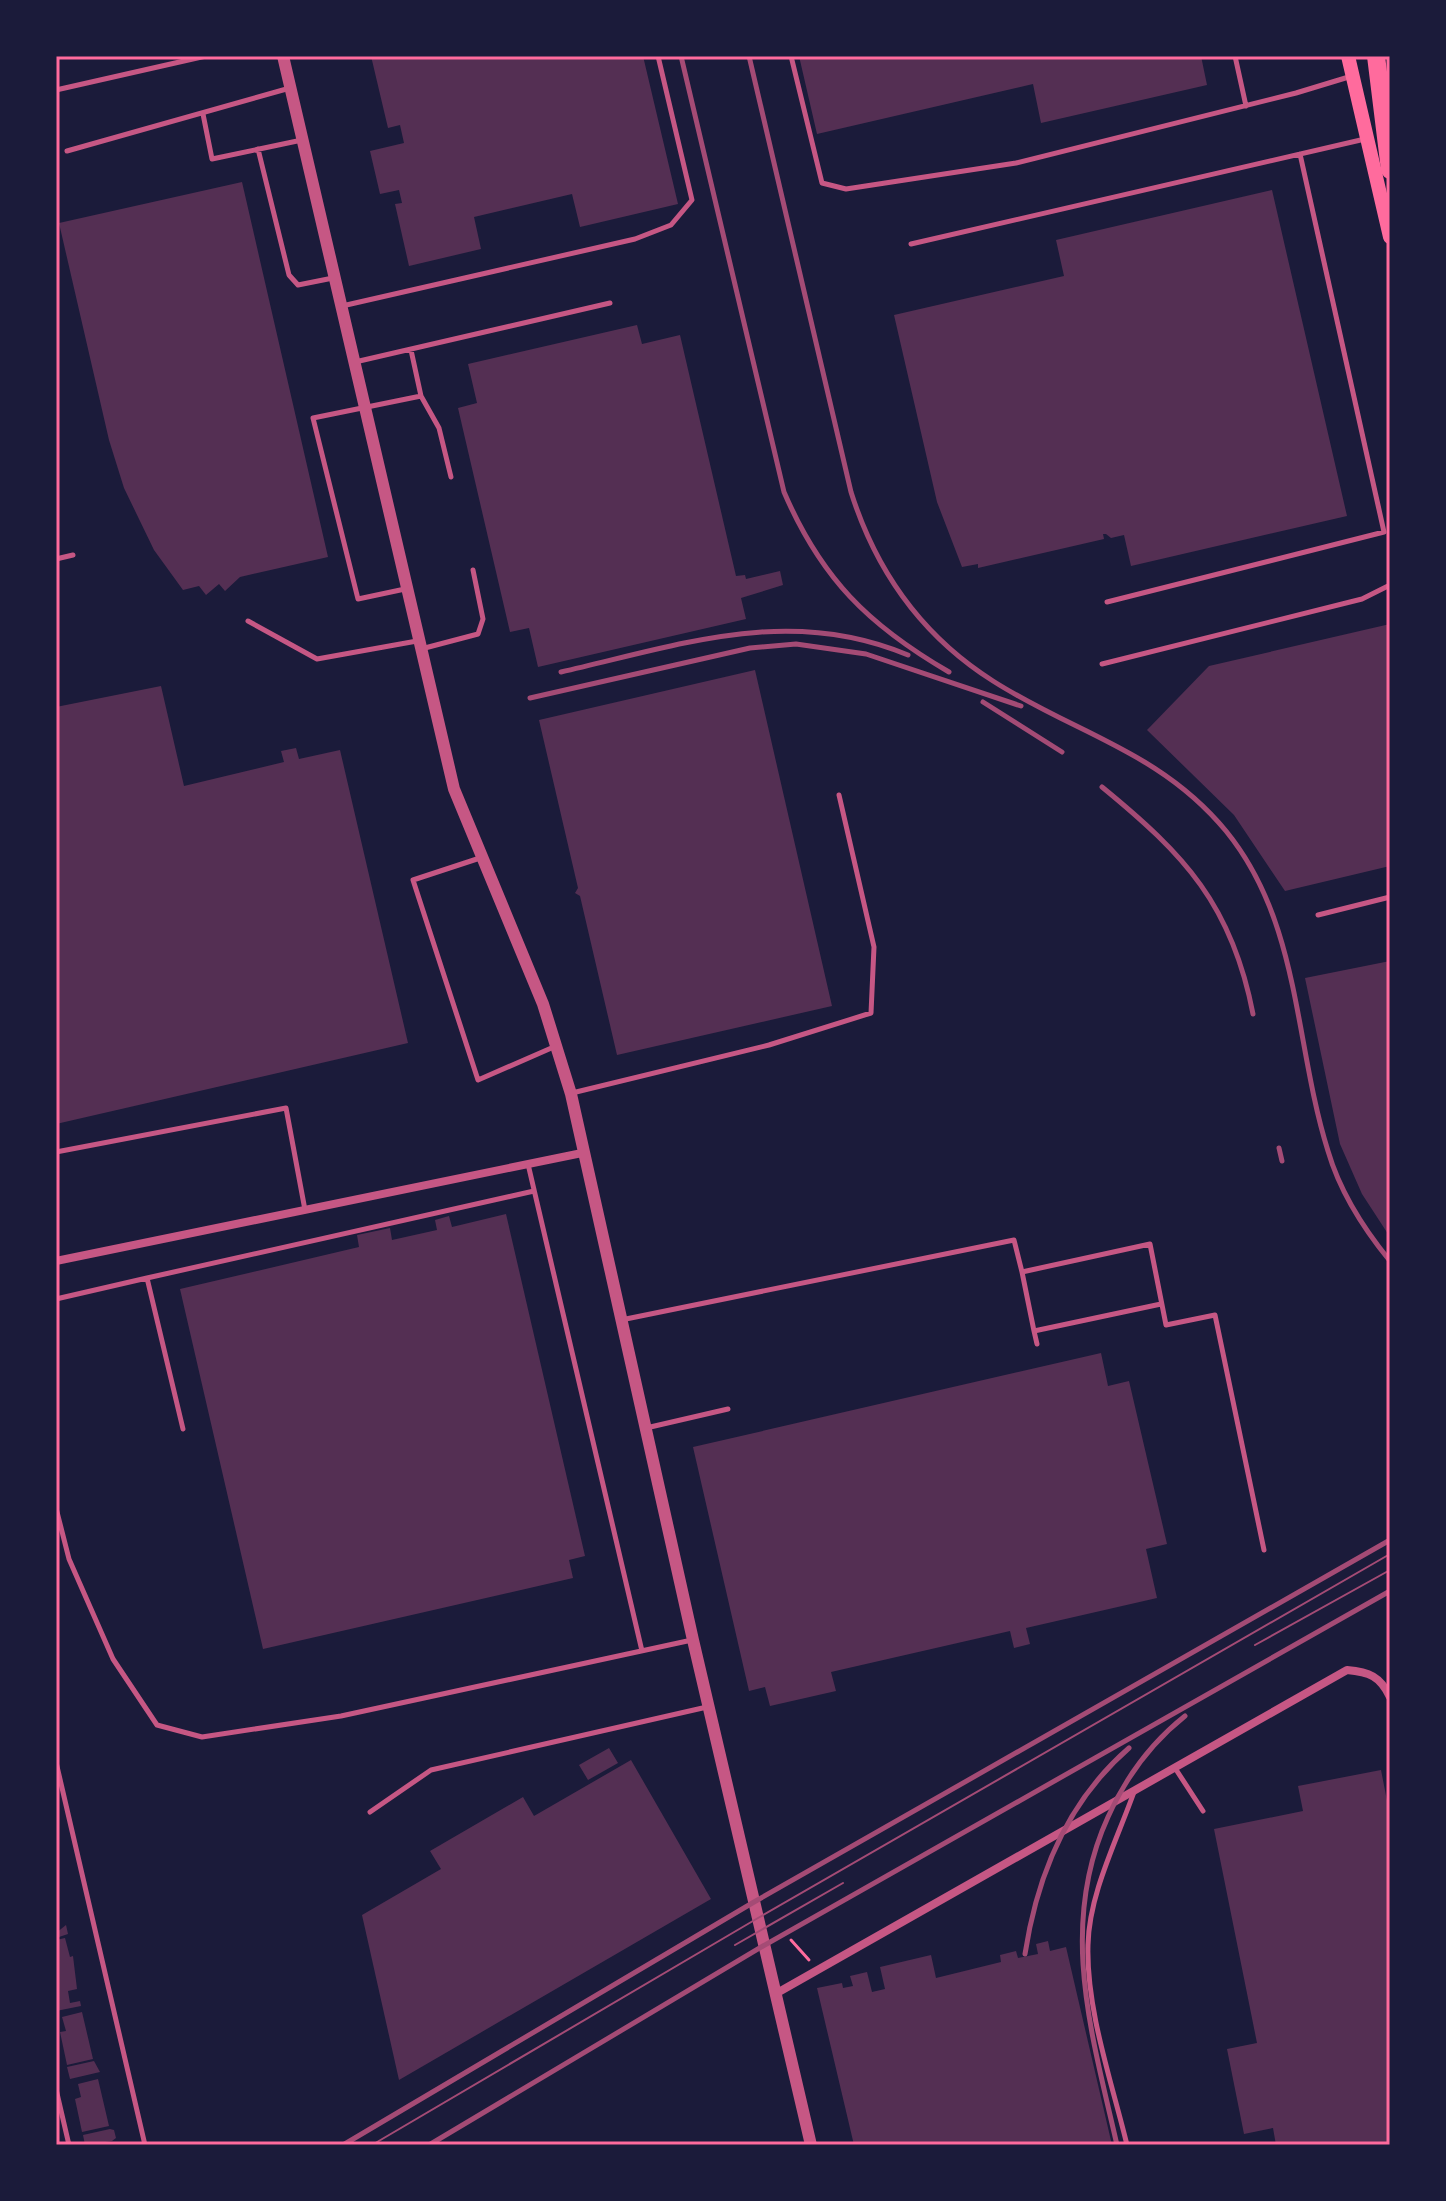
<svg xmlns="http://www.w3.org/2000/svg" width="1446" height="2201" font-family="'Noto Serif',serif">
  <rect width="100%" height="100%" fill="#1b1b3a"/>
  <path fill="#542f53" d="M371,56h272l35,148 -98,23 -8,-33 -98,23 7,32 -72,17 -14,-62 7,-1 -3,-13 -19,4 -10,-43 34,-8 -4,-18 -12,3z
    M799,56h402l6,29 -166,38 -8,-39 -216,50z
    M242,182l86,375 -88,20 -15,14 -6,-7 -13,11 -7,-9 -16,4 -29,-40 -30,-62 -15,-48 -50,-217z
    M1272,190l75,326 -216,50 -7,-31 -13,3 -5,-4h-3l1,5 -126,29v-4l-16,3 -25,-65 -43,-187 170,-39 -8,-36z
    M637,325l5,19 38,-9 56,241 9,-1 1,4 34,-8 3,14 -42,13 5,21 -208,48 -9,-39 -19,4 -52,-224 19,-5 -9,-39z
    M1390,624v242l-105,25 -51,-76 -87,-85 62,-64z
    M755,670l77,336 -215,49 -37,-159 -5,-3 3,-5 -39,-168z
    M161,686l23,100 100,-24 -3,-11 15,-3 3,11 41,-9 68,293 -352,81v-417z
    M1390,961v276l-28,-43 -22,-50 -35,-166z
    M506,1214l79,342 -16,4 4,18 -310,71 -83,-360 179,-42 -2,-12 33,-7 2,12 45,-10 -2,-10 14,-4 3,11z
    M1101,1353l7,33 21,-5 38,163 -21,5 11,49 -131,30 4,16 -16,4 -4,-17 -179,41 5,19 -66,15 -5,-19 -16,4 -56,-244z
    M609,1748l9,15 -30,17 -9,-15z
    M631,1760l80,139 -312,181 -37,-165 79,-46 -11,-18 93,-54 11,19z
    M1381,1770l9,46v329h-114l-3,-17 -29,6 -17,-85 30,-6 -43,-214 89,-18 -5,-25z
    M66,1925l2,9 -12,4v-5z
    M65,1938l5,19 3,-1 4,33 -9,2 2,12 10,-2 1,5 -25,5v-71z
    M1048,1941l2,10 16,-4 46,198h-258l-37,-157 25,-5 1,5 10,-2 -3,-10 17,-4 5,20 13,-3 -5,-22 51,-12 5,23 65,-16 -1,-7 16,-4 2,7 20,-4 -2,-10z
    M82,2012l11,47 -26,6 -7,-33 6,-1 -4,-14z
    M94,2061l6,11 -30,7 -3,-12z
    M98,2079l11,47 -27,6 -7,-33 6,-2 -3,-13z
    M110,2129l4,1 2,8 -4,3 -27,4 -2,-10z"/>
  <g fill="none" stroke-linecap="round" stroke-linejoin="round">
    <path stroke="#ff6b9d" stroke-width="3" d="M791,1940l18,20"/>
    <path stroke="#c65784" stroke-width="5" d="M791,56l31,127 24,6 170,-26 280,-70 56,-17
      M1235,56l11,50
      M56,90l150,-34
      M203,114l9,45 90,-19
      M258,149l31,126 9,10 35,-7
      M67,151l223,-63
      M911,244l454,-105
      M342,306l293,-67 36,-14 21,-25 -34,-144
      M411,350l10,46 18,32 12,49
      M355,362l255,-59
      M56,559l17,-4
      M405,589l-47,10 -45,-181 108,-22
      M1107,602l277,-70 -84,-378
      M248,621l69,38 100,-18
      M421,649l57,-15 5,-15 -10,-49
      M1102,664l260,-65 28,-14
      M480,858l-67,22 65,200 78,-34
      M1318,915l72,-18
      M572,1093l197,-48 102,-32 3,-66 -35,-152
      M56,1152l230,-44 19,102
      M528,1164l114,487
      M1022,1272l12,59 127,-27
      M147,1278l387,-87
      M56,1299l91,-21 36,151
      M621,1320l393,-80 8,32 128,-28 16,81 49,-10 49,235
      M1034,1331l3,13
      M646,1428l82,-19
      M56,1508l13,51 44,100 44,66 45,12 139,-21 351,-76
      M56,1762l89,383
      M1175,1768l28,43
      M370,1812l61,-42 276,-63
      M56,2089l13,56
      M1127,2145c-15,-62 -41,-136 -39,-200 1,-51 29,-105 46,-153"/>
    <path stroke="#c65784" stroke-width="8" d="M56,1261l526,-108
      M777,1993l570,-323c22,2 33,6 43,27"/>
    <path stroke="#c65784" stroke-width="12" d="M283,56l171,733 89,215 28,90 122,546 118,505"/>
    <path stroke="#ff6b9d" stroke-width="14" d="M1348,56l42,181"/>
    <path stroke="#ff6b9d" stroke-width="18" d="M1376,56l14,114"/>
    <path stroke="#a44b75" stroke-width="2" d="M1255,1645l135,-75
      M735,1945l108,-62
      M372,2145l386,-227 632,-364"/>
    <path stroke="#a44b75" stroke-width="5" d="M681,56l103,436c37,86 84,133 165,180
      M749,56l102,436c25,79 71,144 142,189 83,53 167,70 233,150 75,92 68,212 102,320 12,41 35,77 62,110
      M561,672c119,-27 228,-67 347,-17
      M530,698l220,-50 46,-4 70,10 155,52
      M983,702l79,50
      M1102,787c83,68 130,118 151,227
      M1279,1148l3,13
      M1025,1954c12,-78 43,-153 104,-206
      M343,2145l411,-243 636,-362
      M429,2145l334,-199 627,-355
      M1117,2145c-25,-110 -59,-219 -9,-328 17,-38 43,-74 77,-101"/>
  </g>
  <rect width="1446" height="2201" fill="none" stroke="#1b1b3a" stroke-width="116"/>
  <rect x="58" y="58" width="1330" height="2085" fill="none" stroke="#ff6b9d" stroke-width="3"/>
</svg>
